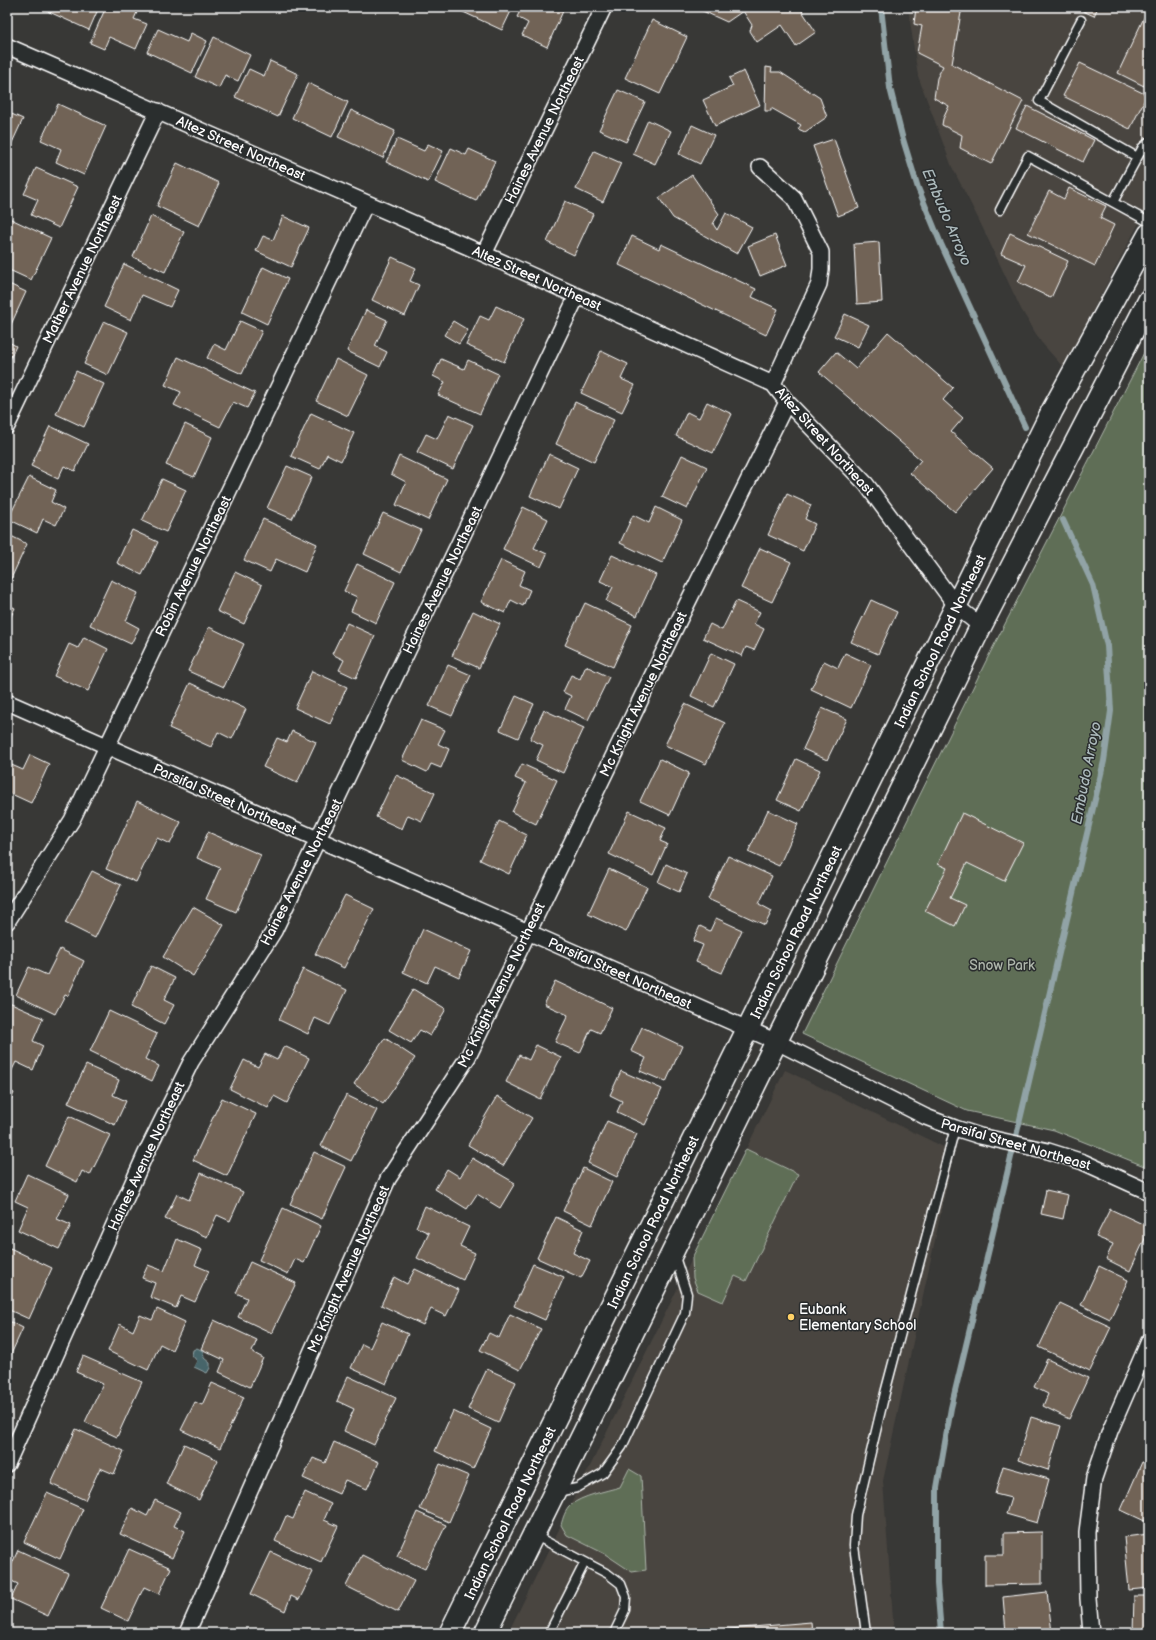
<svg xmlns="http://www.w3.org/2000/svg" width="1156" height="1640" font-family="'Balsamiq Sans',sans-serif">
  <rect width="100%" height="100%" fill="#383836"/>
  <filter id="ink" filterUnits="userSpaceOnUse"><feTurbulence type="fractalNoise" baseFrequency=".025" numOctaves="2"/><feDisplacementMap in="SourceGraphic" scale="8" xChannelSelector="R" yChannelSelector="G"/><feConvolveMatrix kernelMatrix="1 2 1 2 8 2 1 2 1" color-interpolation-filters="sRGB"/></filter>
  <g filter="url(#ink)">
    <path fill="#494540" d="M908,7h241v197l-86,163 -22,-25 -20,-33 -43,-91 -26,-51 -34,-91z
      M785,1070l169,82 -71,329 11,152h-386z"/>
    <path fill="#5e6e57" stroke="#aeb6ab" d="M1149,343v825l-95,-38 -87,-19 -165,-77 184,-373z
      M746,1149l52,25 -52,107 -11,-5 -12,26 -25,-11 -5,-13 -1,-20z
      M629,1469l12,7 5,94 -14,2 -27,-18 -38,-19 -6,-10c2,-7 4,-15 10,-20 10,-9 35,-14 49,-18z"/>
    <path fill="#47656b" stroke="#91a3a6" d="M197,1348l6,3 1,7 6,5v5l-3,5 -13,-6 3,-6 -5,-6 1,-5z"/>
    <g fill="none" stroke-linecap="round" stroke-linejoin="round">
      <path stroke="#91a3a6" stroke-width="6" d="M881,7l9,81 12,48 16,52 23,56 84,183
        M941,1633l-4,-49v-96l14,-80 71,-297 82,-350 7,-50 -4,-65 -14,-61 -30,-65"/>
    </g>
    <path fill="#716457" stroke="#fff" d="M47,7h52l-10,23 -44,-20z
      M106,7h26l6,3 -4,9 13,5 -11,25 -27,-12 -5,12 -14,-6z
      M462,7h51l-11,23 -41,-19z
      M522,7h32l9,4 -16,36 -25,-12 6,-12 -11,-6z
      M694,7h78l1,1 1,-1h30l-2,4 14,21 -20,14 -14,-21 -25,17 -7,-11 2,-6 -9,-14 -16,11z
      M916,7h46l-10,57 71,37 -32,63 -31,-16 2,-13 -20,-10 1,-6 6,-13 -15,-8 3,-20 6,-12 -26,-13 5,-27 -8,-2z
      M1074,7h24l-4,9z
      M1149,7v69l-5,10 -26,-13z
      M652,20l35,17 -27,57 -35,-16z
      M158,29l29,13 4,-9 16,8 -15,32 -45,-21z
      M214,37l36,18 -12,26 -13,-6 -6,13 -24,-11z
      M270,61l28,13 -20,43 -43,-20 14,-28 15,7z
      M1080,63l67,32 -17,34 -67,-33z
      M766,67l6,1 -1,4h9l40,26 7,19 -22,15 -7,-3 3,-4 -30,-17v3h-6z
      M744,71l16,34 -45,21 -12,-26 30,-14 -4,-8z
      M7,79l4,2 -4,9z
      M308,83l40,19 -16,35 -40,-19z
      M618,90l27,12 -19,40 -27,-12z
      M58,104l48,22 -22,49 -28,-13 5,-13 -20,-9z
      M1027,106l67,34 -11,22 -67,-34z
      M351,110l44,21 -12,27 -45,-21z
      M7,112l16,7 -12,26 -4,-1z
      M648,120l23,11 -16,33 -22,-10z
      M692,125l22,10 -14,29 -21,-10z
      M397,139l27,12 4,-7 15,7 -15,31 -42,-20z
      M834,139l25,69 -21,8 -25,-70z
      M451,148l15,7 3,-6 26,12 -19,40 -41,-19z
      M594,151l27,12 -18,39 -27,-13z
      M177,163l42,20 -20,43 -42,-20z
      M36,168l42,19 -19,41 -28,-13 7,-15 -14,-6z
      M692,175l27,39 -6,10 4,6 9,-17 26,14 -15,27 -64,-36 -14,-20z
      M1069,188l37,18 -6,12 14,7 -19,41 -67,-33 21,-42 15,8z
      M565,201l28,13 -19,41 -27,-13z
      M151,216l33,16 -19,40 -32,-15z
      M283,216l26,12 -18,39 -35,-16 7,-15 10,4z
      M9,218l42,20 -20,42 -24,-11v-47z
      M1010,233l58,28 -17,37 -33,-16 8,-17 -25,-11z
      M775,235l12,30 -27,11 -12,-30z
      M632,236l27,13 2,-5 95,45 -4,8 26,12 -12,26 -147,-70z
      M879,242l3,60 -25,2 -3,-60z
      M392,257l24,11 -6,13 9,4 -14,31 -33,-16z
      M124,264l54,26 -8,17 -28,-12 -11,25 -27,-13z
      M263,267l25,12 -21,45 -25,-12z
      M7,283l19,9 -18,39 -1,-1z
      M496,306l28,13 -20,43 -38,-17 14,-29 9,4z
      M366,310l21,10 -12,26 12,6 -7,15 -33,-16z
      M845,314l24,11 -11,22 -24,-11z
      M104,321l24,11 -20,43 -24,-11z
      M240,321l22,10 -20,43 -35,-16 7,-14 12,6z
      M453,321l15,9 -9,14 -15,-9z
      M888,332l65,56 -10,12 20,18 -12,14 42,36 -38,44 -45,-39 11,-13 -102,-88 17,-20 20,17z
      M7,341l9,5 -6,13 -3,-2z
      M601,351l27,13 -7,15 14,6 -13,27 -41,-19z
      M178,357l77,36 -8,15 -14,-6 -13,25 -46,-22 7,-13 -16,-7z
      M336,359l32,16 -20,41 -32,-15z
      M441,359l23,10 4,-9 30,14 -18,40 -42,-19 7,-13 -12,-6z
      M76,371l28,13 -20,43 -28,-13z
      M575,402l39,18 -20,42 -38,-18z
      M707,402l25,12 -19,39 -37,-17 11,-24 12,6z
      M311,413l43,20 -13,28 -14,-7 -7,15 -29,-13z
      M449,414l24,11 -20,44 -36,-17 9,-18 11,5z
      M185,424l27,13 -18,40 -28,-12z
      M50,426l38,18 -13,27 -11,-5 -6,13 -27,-13z
      M549,454l29,14 -19,41 -29,-13z
      M682,455l25,12 -20,42 -25,-12z
      M399,456l48,23 -19,41 -32,-15 10,-23 -15,-8z
      M287,466l25,11 -20,42 -25,-11z
      M29,477l27,13 -5,12 13,7 -8,16 -13,-6 -6,14 -29,-14z
      M162,479l24,11 -20,42 -24,-11z
      M787,494l24,11 -6,14 10,5 -12,27 -35,-16z
      M523,507l25,12 -14,29 13,6 -6,13 -38,-18z
      M656,507l26,13 -20,43 -42,-20 13,-28 16,8z
      M383,513l38,17 -20,42 -37,-18z
      M263,519l54,25 -12,28 -29,-13 -6,13 -26,-12z
      M132,530l26,12 -16,33 -25,-12z
      M7,534l20,10 -18,39 -2,-1z
      M760,548l31,14 -19,40 -31,-14z
      M612,555l44,20 -19,41 -31,-15 7,-14 -13,-6z
      M501,560l24,11 -6,14 11,5 -7,16 -12,-6 -6,13 -24,-11z
      M357,564l38,18 -19,41 -25,-12 6,-14 -13,-6z
      M235,572l27,13 -18,39 -27,-13z
      M111,580l27,13 -12,28 13,7 -8,16 -41,-19z
      M871,600l26,12 -19,42 -27,-12z
      M736,601l24,11 -6,12 10,5 -10,21 -8,-3 -4,9 -39,-18 7,-14 12,6z
      M585,603l47,22 -19,42 -48,-22z
      M7,604l8,4 -8,16z
      M473,611l27,13 -21,44 -27,-12z
      M347,623l28,13 -19,42 -17,-8 5,-10 -12,-6z
      M209,627l35,17 -20,43 -36,-16z
      M84,637l24,12 -20,42 -34,-15 15,-32 9,4z
      M711,653l23,11 -20,43 -23,-11z
      M845,653l26,12 -20,43 -40,-19 13,-28 14,7z
      M448,665l23,10 -19,41 -23,-10z
      M586,666l23,11 -21,43 -23,-11 6,-13 -8,-4 8,-17 9,4z
      M312,671l35,16 -17,37 -35,-16z
      M190,683l56,26 -14,30 -14,-7 -7,15 -42,-19z
      M516,696l18,8 -16,34 -18,-8z
      M685,704l40,19 -19,41 -41,-19z
      M822,708l25,11 -20,41 -24,-11z
      M544,710l40,18 -21,45 -27,-13 7,-15 -13,-6z
      M421,720l24,10 -7,14 11,5 -8,19 -10,-4 -4,8 -25,-12z
      M292,731l24,11 -19,41 -34,-16 14,-29 10,4z
      M30,755l19,9 -18,39 -24,-11v-29l16,7z
      M660,759l29,14 -19,42 -30,-14z
      M796,759l24,11 -19,41 -24,-11z
      M522,764l35,16 -21,44 -24,-12 14,-29 -11,-5z
      M396,775l39,18 -13,28 -14,-6 -6,14 -26,-12z
      M137,801l44,21 -11,22 -13,-6 -21,44 -30,-13z
      M768,810l30,14 -19,42 -31,-14z
      M629,811l37,17 -6,13 7,3 -14,31 -44,-21z
      M962,813l61,30 -19,38 -37,-18 -17,35 15,7 -10,21 -30,-15 22,-43 -9,-4z
      M499,821l28,14 -18,39 -29,-14z
      M208,832l53,23 -25,57 -30,-13 14,-31 -23,-10z
      M728,856l44,20 -13,28 13,7 -7,14 -57,-26z
      M666,864l21,10 -8,18 -21,-10z
      M609,869l38,18 -21,45 -38,-18z
      M92,871l29,14 -26,53 -30,-15z
      M345,895l29,14 -30,59 -29,-14z
      M193,907l31,18 -31,51 -30,-19z
      M716,918l26,12 -20,43 -26,-11 7,-17 -10,-4 7,-15 10,5z
      M423,929l48,22 -12,26 -24,-11 -8,17 -24,-11z
      M60,949l24,12 -16,35 -3,-1 -10,19 -39,-19 13,-28 18,8z
      M151,966l24,12 -11,22 10,5 -10,19 -33,-17z
      M303,969l44,21 -17,35 -15,-7 -7,16 -29,-14z
      M555,981l57,27 -12,25 -9,-4 -11,24 -25,-11 13,-27 -24,-11z
      M413,989l33,20 -16,27 -10,-6 -9,13 -22,-13z
      M9,1003l34,15 -10,23 10,5 -10,24 -17,-8 -8,16h-1v-70z
      M109,1011l48,23 -12,25 14,7 -7,15 -62,-30z
      M642,1027l40,19 -16,36 -26,-11 6,-13 -15,-7z
      M385,1038l30,20 -32,46 -29,-20z
      M536,1045l25,12 -21,42 -34,-17 13,-27 10,5z
      M284,1046l25,12 -22,45 -13,-7 -6,12 -38,-19 14,-29 14,7 7,-13 12,6z
      M86,1065l33,15 -6,15 13,6 -11,24 -47,-22z
      M621,1071l41,18 -17,36 -28,-13 5,-11 -12,-6z
      M7,1089l7,4 -7,15z
      M346,1095l31,15 -26,51 -30,-15z
      M497,1096l35,22 -29,48 -35,-21z
      M222,1098l34,16 -29,62 -34,-16z
      M69,1116l41,19 -20,40 -8,-4 -5,11 -32,-16z
      M607,1121l30,13 -20,43 -29,-14z
      M314,1152l32,15 -24,52 -32,-15z
      M472,1158l43,25 -15,25 -23,-14 -10,15 -32,-20 12,-20 13,8z
      M583,1168l29,14 -20,43 -29,-14z
      M201,1173l42,19 -13,29 -13,-6 -10,22 -42,-18 12,-25 12,6z
      M27,1174l42,20 -12,25 14,6 -12,24 -41,-19 10,-23 -13,-6z
      M1046,1190l22,5 -5,24 -22,-5z
      M425,1206l44,21 -9,19 15,7 -12,27 -46,-22 12,-25 -13,-6z
      M283,1208l38,18 -17,37 -9,-4 -7,15 -29,-14z
      M1110,1209l39,18v3l-19,41 -24,-12 7,-15 -17,-7z
      M556,1217l27,13 -10,23 17,8 -9,17 -44,-20z
      M177,1239l25,11 -7,15 14,6 -14,31 -14,-6 -5,12 -26,-11 5,-14 -13,-5 6,-13 16,6z
      M10,1248l42,20 -23,51 -22,-10v-55z
      M250,1262l46,21 -24,50 -34,-16 9,-19 -11,-5z
      M533,1264l31,13 -19,43 -31,-14z
      M1099,1266l29,14 -18,39 -29,-14z
      M415,1269l44,21 -13,26 -15,-7 -8,16 -42,-20 13,-28 13,7z
      M1060,1303l51,24 -21,44 -51,-24z
      M157,1309l28,13 -13,28 -12,-6 -12,26 -40,-19 12,-27 13,7 7,-16 12,5z
      M510,1314l31,15 -21,41 -40,-20 9,-17 10,5z
      M7,1320l16,8 -16,35z
      M214,1320l43,20 -5,12 11,6 -13,29 -31,-15 5,-12 -23,-11z
      M382,1322l26,12 -22,50 -35,-16 11,-24 8,4z
      M83,1356l59,26 -25,55 -32,-15 18,-38 -27,-12z
      M1047,1359l41,19 -19,41 -26,-13 5,-12 -14,-7z
      M487,1369l29,13 -18,41 -30,-14z
      M348,1376l48,22 -22,47 -30,-14 10,-22 -17,-8z
      M212,1383l32,14 -24,51 -39,-18 14,-28 7,3z
      M453,1411l38,18 -18,40 -38,-18z
      M1031,1417l30,9 -13,44 -30,-10z
      M76,1429l48,22 -10,23 -14,-6 -15,32 -34,-16z
      M334,1442l45,20 -12,27 -22,-9 -6,14 -36,-16 10,-20 12,5z
      M184,1444l34,16 -19,40 -33,-16z
      M1142,1462l7,3v58l-28,-13z
      M440,1464l29,12 -20,46 -29,-13z
      M1003,1466l46,13 -12,44 -31,-9 5,-16 -16,-4z
      M305,1492l26,12 -7,16 14,6 -17,36 -46,-21 11,-25 7,3z
      M47,1493l36,16 -23,50 -36,-17z
      M155,1500l26,12 -7,14 11,5 -13,27 -52,-24 12,-26 15,8z
      M417,1512l29,13 -21,44 -28,-13z
      M1042,1532v52l-57,1v-30h19v-22z
      M1149,1534v54l-20,2 -5,-53z
      M129,1549l42,19 -12,26 -15,-7 -16,34 -27,-13z
      M18,1550l50,23 -20,43 -37,-17 7,-15 -11,-5v-4z
      M271,1552l42,20 -14,28 -8,-4 -6,15 -34,-17z
      M362,1555l52,26 -16,31 -52,-26z
      M1047,1592l5,41h-46l-3,-36z
      M1134,1596h15v37h-16z
      M811,1622l1,11h-129z"/>
    <g fill="none" stroke-linecap="round" stroke-linejoin="round">
      <g stroke="#fff" stroke-width="11">
        <path id="lane" d="M1081,20l-42,81 98,56
          M1113,202l30,-55 6,-5
          M1000,210l28,-54 121,66
          M557,1492l20,-4 26,-15 19,-26 63,-134 2,-19 -12,-37
          M534,1535l74,39 13,10 5,13 -1,13 -11,23
          M549,1633l36,-71
          M866,1633l-12,-87 2,-31 29,-122 70,-265"/>
      </g>
      <g stroke="#fff" stroke-width="18">
        <path id="street" d="M7,46l477,208 289,130 14,18 79,82 91,123 24,19
          M760,167l34,31 27,54v17l-2,15 -46,100
          M484,254l120,-247
          M7,426l151,-315
          M7,702l770,340 149,75 29,11 25,8 68,15 35,11 66,30
          M7,922l65,-102 294,-617
          M7,1464l139,-311 45,-91 83,-131 303,-635
          M187,1633l201,-454 80,-122 212,-439 107,-216
          M1091,1633l-3,-35 -1,-66 7,-54 16,-47 39,-90"/>
      </g>
      <g stroke="#fff" stroke-width="24">
        <path id="secondary" d="M450,1633l602,-1222 97,-177
          M485,1633l496,-1007 168,-326"/>
      </g>
      <use href="#lane" stroke="#2a2d2e" stroke-width="8"/>
      <use href="#street" stroke="#2a2d2e" stroke-width="15"/>
      <use href="#secondary" stroke="#2a2d2e" stroke-width="21"/>
    </g>
  </g>
  <circle fill="#ffd166" stroke="#2a2d2e" stroke-width="1.5" cx="791" cy="1317" r="4"/>
  <g text-anchor="middle" stroke-width="3" stroke-linejoin="round" paint-order="stroke">
    <g font-size="14" fill="#fff" stroke="#2a2d2e">
      <text transform="translate(544 130) rotate(-64)" y="5">Haines Avenue Northeast</text>
      <text transform="translate(241 148) rotate(24)" y="5">Altez Street Northeast</text>
      <text transform="translate(82 269) rotate(-64)" y="5">Mather Avenue Northeast</text>
      <text transform="translate(537 278) rotate(24)" y="5">Altez Street Northeast</text>
      <text transform="translate(825 441) rotate(48)" y="5">Altez Street Northeast</text>
      <text transform="translate(193 566) rotate(-64)" y="5">Robin Avenue Northeast</text>
      <text transform="translate(442 580) rotate(-64)" y="5">Haines Avenue Northeast</text>
      <text transform="translate(940 641) rotate(-64)" y="5">Indian School Road Northeast</text>
      <text transform="translate(643 694) rotate(-64)" y="5">Mc Knight Avenue Northeast</text>
      <text transform="translate(225 799) rotate(24)" y="5">Parsifal Street Northeast</text>
      <text transform="translate(301 872) rotate(-63)" y="5">Haines Avenue Northeast</text>
      <text transform="translate(796 932) rotate(-64)" y="5">Indian School Road Northeast</text>
      <text transform="translate(620 973) rotate(24)" y="5">Parsifal Street Northeast</text>
      <text transform="translate(501 985) rotate(-64)" y="5">Mc Knight Avenue Northeast</text>
      <text transform="translate(1016 1144) rotate(16)" y="5">Parsifal Street Northeast</text>
      <text transform="translate(146 1156) rotate(-65)" y="5">Haines Avenue Northeast</text>
      <text transform="translate(653 1222) rotate(-64)" y="5">Indian School Road Northeast</text>
      <text transform="translate(348 1269) rotate(-66)" y="5">Mc Knight Avenue Northeast</text>
      <text transform="translate(510 1513) rotate(-64)" y="5">Indian School Road Northeast</text>
    </g>
    <g font-size="14" fill="#aeb6ab" stroke="#2a2d2e">
      <text x="1002" y="970">Snow Park</text>
    </g>
    <g font-size="14" fill="#fff" stroke="#2a2d2e" text-anchor="start">
      <text x="799" y="1314">Eubank<tspan x="799" dy="16">Elementary School</tspan></text>
    </g>
    <g font-size="15" font-style="italic" fill="#acbabc" stroke="#2a2d2e">
      <text transform="translate(947 217) rotate(67)" y="5">Embudo Arroyo</text>
      <text transform="translate(1086 773) rotate(-79)" y="5">Embudo Arroyo</text>
    </g>
  </g>
  <rect width="1156" height="1640" fill="none" stroke="#2a2d2e" stroke-width="24"/>
  <rect x="12" y="12" width="1132" height="1616" fill="none" stroke="#fff" stroke-width="1.5" filter="url(#ink)"/>
</svg>
